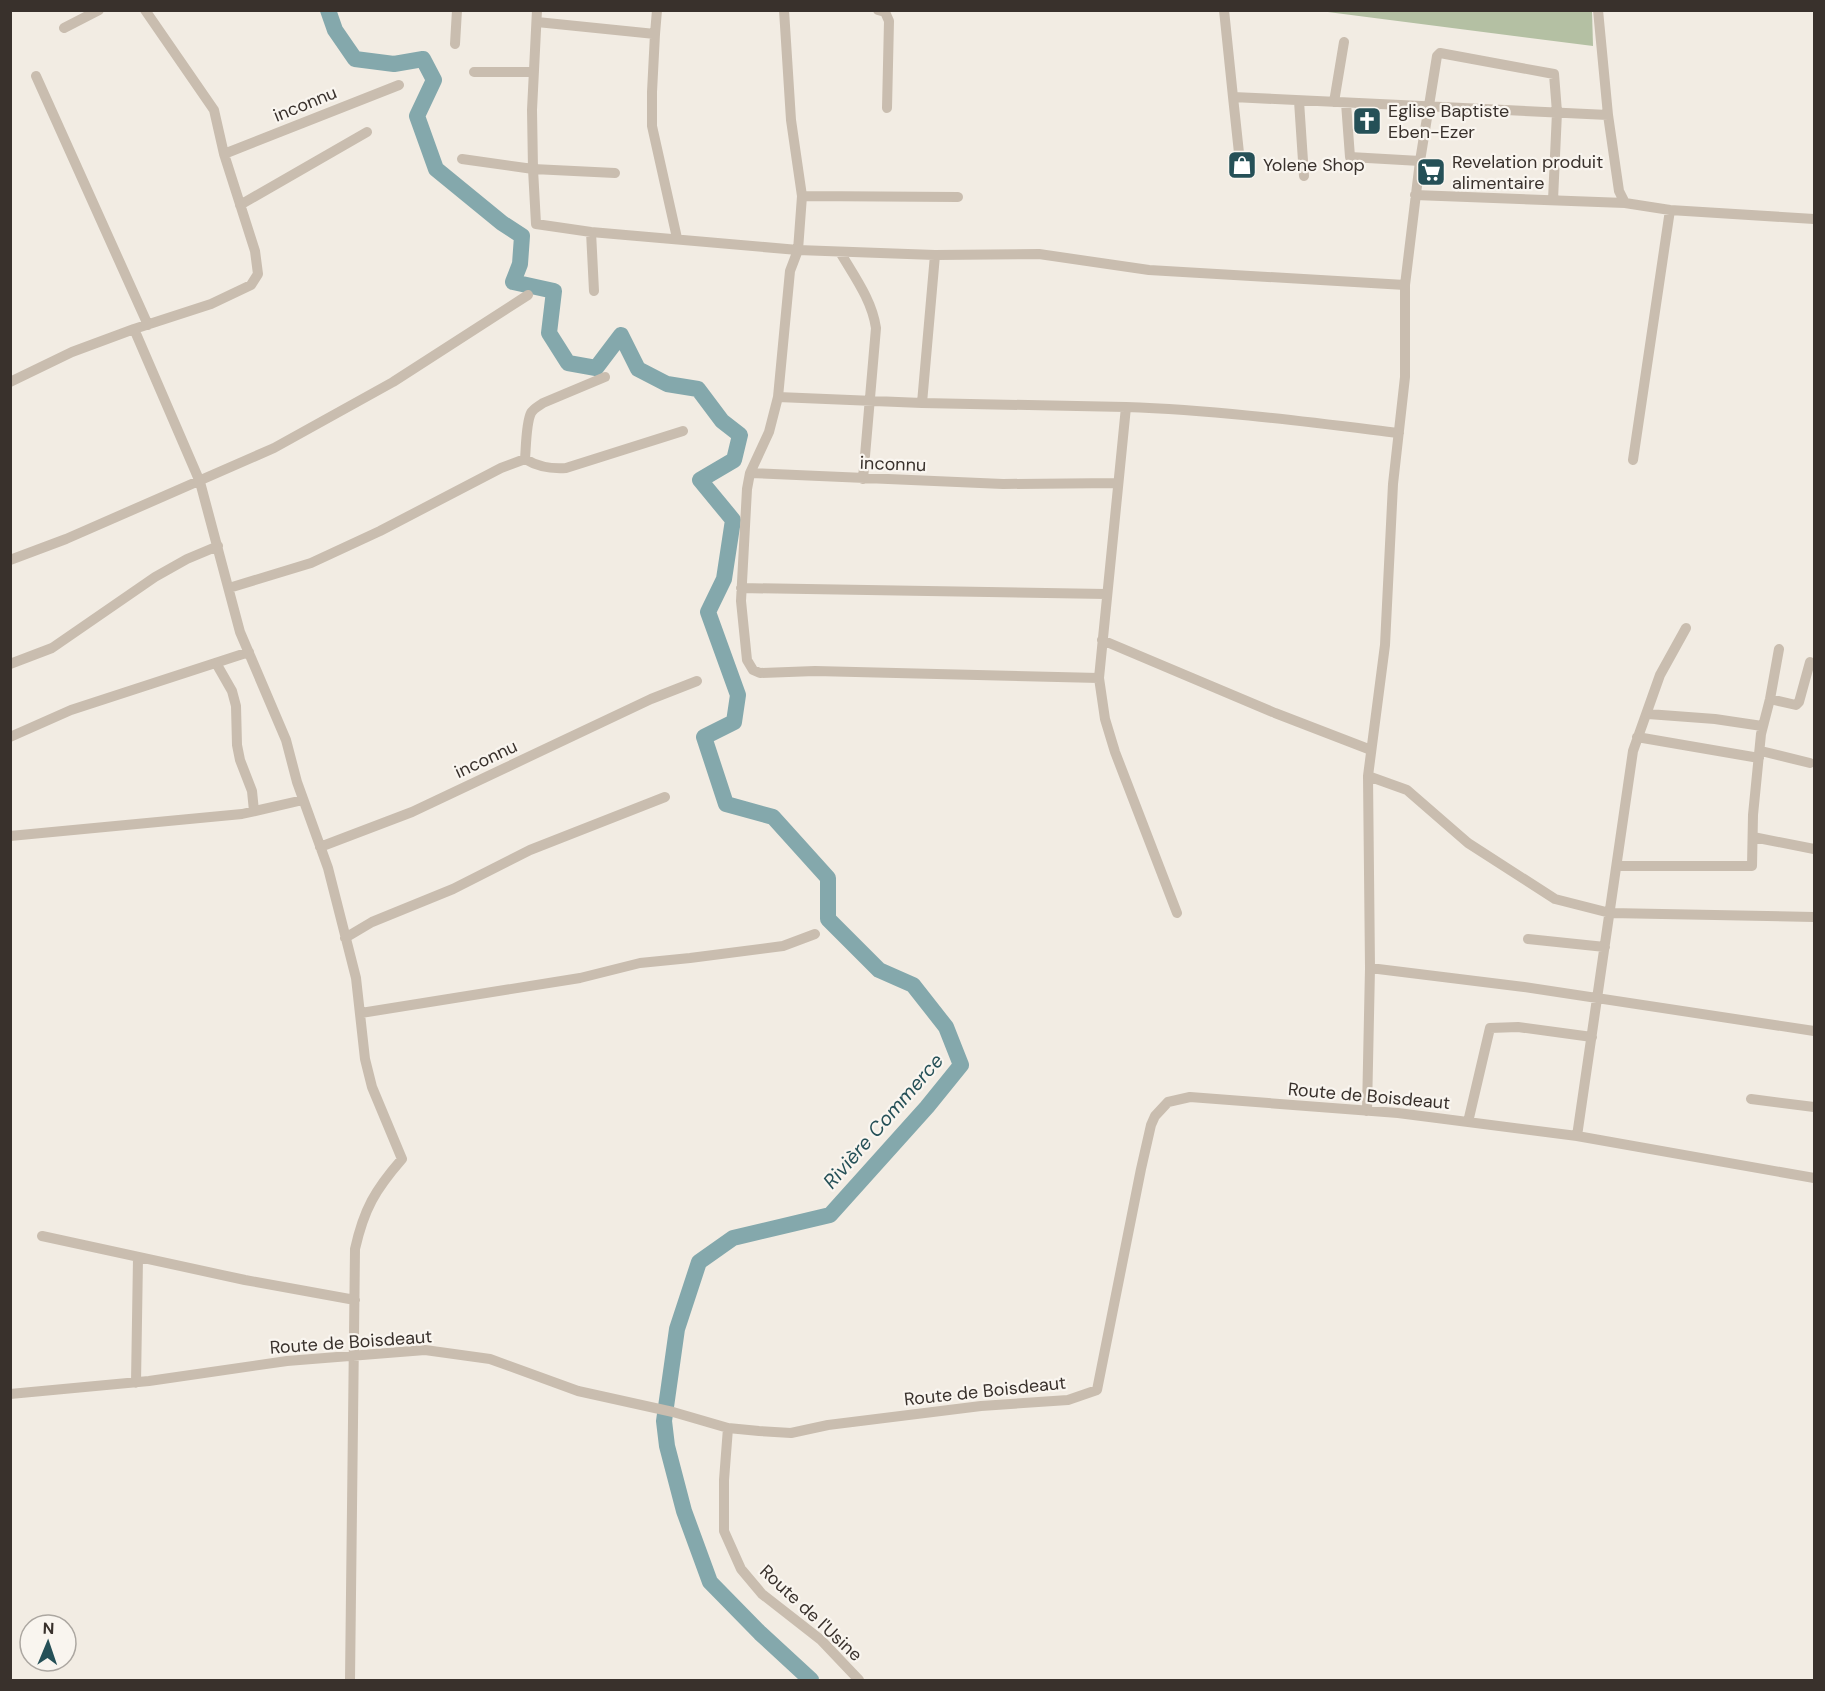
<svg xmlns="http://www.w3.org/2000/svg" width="1825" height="1691" font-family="'DM Sans',sans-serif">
  <rect width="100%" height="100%" fill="#f2ece3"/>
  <path fill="#b4c0a3" d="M1320,11h272l1,35z"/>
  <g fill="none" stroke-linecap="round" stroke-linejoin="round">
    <path stroke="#84a8ac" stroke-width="16" d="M328,10l7,20 20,29 39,5 29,-5 11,21 -17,36 19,53 66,54 20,13 -2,28 -7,18 41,9 -5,42 19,30 28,5 25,-33 17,34 29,15 31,5 24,32 18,14 -6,25 -34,20 33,40 -9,59 -16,33 30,83 -4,27 -30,15 22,67 47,13 55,61v41l51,51 34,15 33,42 15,38 -34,42 -97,108 -97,23 -34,24 -22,67 -13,92 3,25 17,65 26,71 50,51 51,47"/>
    <path stroke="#c9bdaf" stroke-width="10" d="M537,10l-5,100 1,59 82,4
      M784,10l7,110 11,76 -4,54 -8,21 -12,126 -9,35 -19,41 253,11 114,-1
      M878,10l7,2 4,9 -2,87
      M1224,10l9,87 375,18
      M1598,10l10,105 11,76 6,12
      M537,22l118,12 2,-24
      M64,28l35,-18
      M655,34l-3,58v34l25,112
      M455,44l2,-34
      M474,72h60
      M36,76l112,249
      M1233,97l6,56
      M1299,101l5,75
      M1334,102l10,-60
      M1346,103l4,54 70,4
      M224,154l175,-69
      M462,159l71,10 3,55 55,8 207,18 137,5 104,-1 110,16 256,15
      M1415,195l210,8 45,7 144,9
      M802,196l156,1
      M240,205l127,-73
      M591,232l3,59
      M840,252c14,24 32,48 36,76l-13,151
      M935,255l-13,148 204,4 -27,271 6,41 10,33 62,161
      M134,329l77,-25 40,-19 7,-11 -3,-23 -31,-97 -10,-44 -69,-100
      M10,382l62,-30 62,-23 66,153 40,150 46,108 11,42 31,86 28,110 9,81 7,28 30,72c-27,31 -38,50 -47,90l-5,431
      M778,397l144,6
      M1126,407c91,3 182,15 273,26
      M525,459c1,-11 1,-36 6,-46 2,-4 8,-7 12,-10l62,-26
      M1633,460l37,-250
      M750,473l-3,16 -6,112 6,59 6,10 7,3 55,-2 284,7
      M10,560l56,-21 208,-91 119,-66 135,-87
      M229,588l82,-25 69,-32 121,-63 24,-9c13,8 25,10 41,9l117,-37
      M741,588l365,6
      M1102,640l173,73 96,37
      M216,663l16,28 4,15 1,39 3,15 12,31 2,20
      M10,664l42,-16 103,-71 32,-18 31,-13
      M1770,699l26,6 3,-3 11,-40
      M1648,714l67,5 47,7
      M10,737l61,-27 178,-58
      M1637,737l122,21
      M1761,751l49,12
      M1368,776l39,14 61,53 87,56 55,14 204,4
      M10,836l232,-22 61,-14
      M1753,837l61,12
      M320,847l92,-35 239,-113 46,-18
      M1617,866h135l1,-51 8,-81 9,-35 9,-50
      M345,938l27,-16 81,-33 77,-39 135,-53
      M1528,939l77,8
      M1370,968l154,19 290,44
      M361,1013l219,-35 60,-15 50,-5 93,-12 32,-12
      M1751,1099l63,8
      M1367,1111l3,-143 -2,-192 17,-131 8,-161 12,-107v-92l15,-124 17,-105 3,-3 114,21 3,38 -4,88
      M1468,1122l22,-94 28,-1 74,10
      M1577,1136l56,-385 27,-76 26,-47
      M42,1236l203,44 110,20
      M136,1383l2,-125
      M10,1394l139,-13 138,-20 138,-11 65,9 88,32 95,21 55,16 31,3 32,2 37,-8 153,-19 87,-6 29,-10 44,-221 10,-44 4,-9 13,-14 22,-5 208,16 179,23 237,42
      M728,1428l-4,52v51l17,38 21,25 59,46 38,40"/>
  </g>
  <defs>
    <g id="church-square" transform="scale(1.5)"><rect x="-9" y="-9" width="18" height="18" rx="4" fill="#255057" stroke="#f9f5ef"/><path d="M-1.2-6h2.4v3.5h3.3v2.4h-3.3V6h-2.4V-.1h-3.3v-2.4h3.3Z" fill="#fff"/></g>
    <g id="shop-square" transform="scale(1.5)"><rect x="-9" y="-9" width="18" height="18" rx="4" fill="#255057" stroke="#f9f5ef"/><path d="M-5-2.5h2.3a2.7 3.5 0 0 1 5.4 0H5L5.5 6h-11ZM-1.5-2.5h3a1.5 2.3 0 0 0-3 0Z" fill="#fff"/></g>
    <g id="supermarket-square" transform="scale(1.5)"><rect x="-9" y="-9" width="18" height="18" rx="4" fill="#255057" stroke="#f9f5ef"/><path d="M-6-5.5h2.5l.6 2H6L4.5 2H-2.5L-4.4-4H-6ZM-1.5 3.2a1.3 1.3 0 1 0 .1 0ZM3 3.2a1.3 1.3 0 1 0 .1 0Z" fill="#fff"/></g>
  </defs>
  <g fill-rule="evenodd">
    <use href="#church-square" x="1367" y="121"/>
    <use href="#shop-square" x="1242" y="165"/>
    <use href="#supermarket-square" x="1431" y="172"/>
  </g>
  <g text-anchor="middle" stroke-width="4.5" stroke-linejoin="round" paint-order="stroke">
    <g font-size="18" fill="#39312c" stroke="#f9f5ef">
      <text transform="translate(305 104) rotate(-22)" y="6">inconnu</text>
      <text transform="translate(893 464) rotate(2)" y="6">inconnu</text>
      <text transform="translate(486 759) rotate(-25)" y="6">inconnu</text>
      <text transform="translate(1369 1096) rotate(5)" y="6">Route de Boisdeaut</text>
      <text transform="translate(351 1342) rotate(-4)" y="6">Route de Boisdeaut</text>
      <text transform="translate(985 1391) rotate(-6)" y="6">Route de Boisdeaut</text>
      <text transform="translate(811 1613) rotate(43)" y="6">Route de l'Usine</text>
    </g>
    <g font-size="18" fill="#39312c" stroke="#f9f5ef" text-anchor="start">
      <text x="1388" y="117">Eglise Baptiste<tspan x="1388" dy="21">Eben-Ezer</tspan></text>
      <text x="1452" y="168">Revelation produit<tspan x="1452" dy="21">alimentaire</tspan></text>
      <text x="1263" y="171">Yolene Shop</text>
    </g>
    <g font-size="20" font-style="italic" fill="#255057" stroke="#f9f5ef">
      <text transform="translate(883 1121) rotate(-49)" y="7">Rivière Commerce</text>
    </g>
  </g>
  <rect width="1825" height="1691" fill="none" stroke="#39312c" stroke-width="24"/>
  <g transform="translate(48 1643) rotate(2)"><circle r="28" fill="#f9f5ef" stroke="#aca7a1" stroke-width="1.5"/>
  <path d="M0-4.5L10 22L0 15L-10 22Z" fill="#255057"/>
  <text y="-9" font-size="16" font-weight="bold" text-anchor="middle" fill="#39312c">N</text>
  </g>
</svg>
